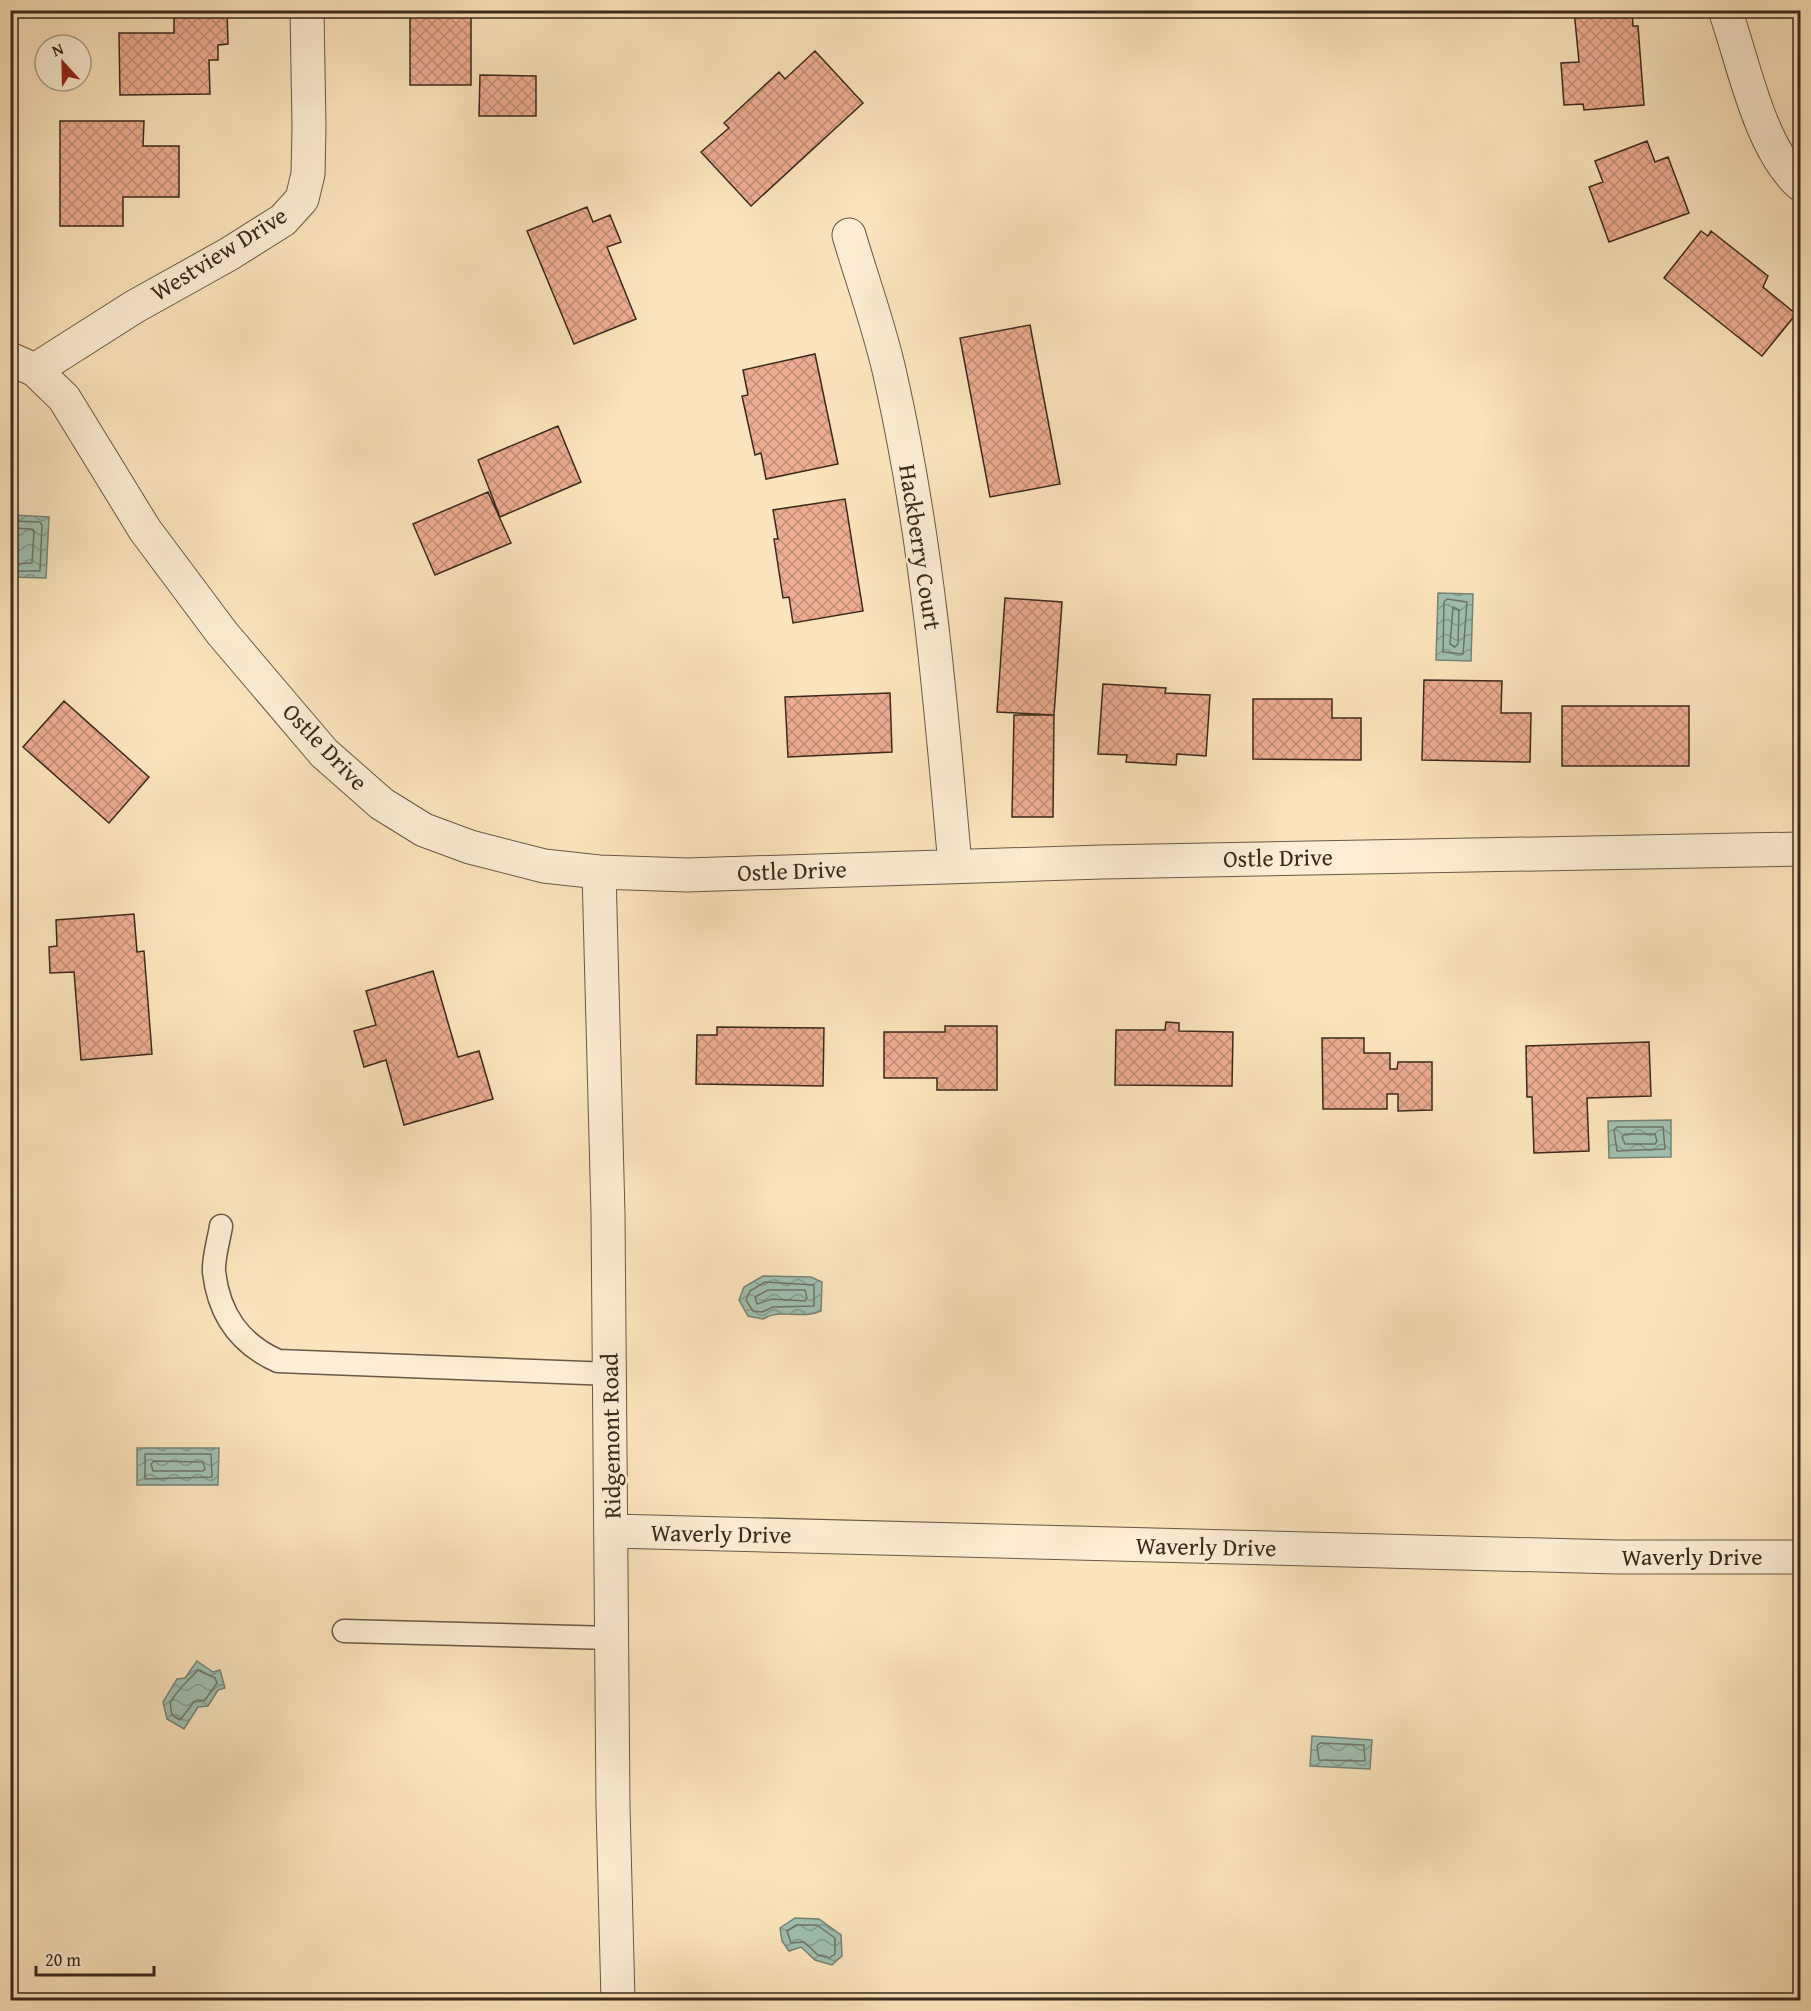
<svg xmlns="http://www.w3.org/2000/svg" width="1811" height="2011" font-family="'Gentium Book Plus',serif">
  <defs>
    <pattern id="water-waves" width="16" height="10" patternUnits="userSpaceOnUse" patternTransform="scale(1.5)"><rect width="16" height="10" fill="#9fbfb0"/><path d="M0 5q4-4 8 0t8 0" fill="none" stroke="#839b8f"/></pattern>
    <pattern id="building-cross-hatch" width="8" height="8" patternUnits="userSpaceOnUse" patternTransform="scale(1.5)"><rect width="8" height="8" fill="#eead93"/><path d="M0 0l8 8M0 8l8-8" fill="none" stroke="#c28d77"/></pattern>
  </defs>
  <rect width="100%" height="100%" fill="#fbe4bd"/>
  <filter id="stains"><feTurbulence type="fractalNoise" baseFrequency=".00333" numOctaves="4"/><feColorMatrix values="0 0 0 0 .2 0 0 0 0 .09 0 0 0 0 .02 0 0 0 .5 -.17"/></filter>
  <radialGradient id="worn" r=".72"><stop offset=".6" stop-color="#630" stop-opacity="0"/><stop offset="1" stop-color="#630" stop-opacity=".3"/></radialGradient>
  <path fill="url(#water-waves)" stroke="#778375" stroke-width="1.5" d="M13,515l36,2 -3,61 -35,-1z
    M1438,593l35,1 -2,67 -35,-1z
    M1671,1120v37l-62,1 -1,-37z
    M763,1276l48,1 11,5 -1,29c-19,9 -40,-3 -58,8l-15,-3 -9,-16 5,-13z
    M137,1448h82l-1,37h-81z
    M197,1661l16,11 7,-2 5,18 -7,2 -10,16 -10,1 -14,22 -17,-10 -4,-17 14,-23 8,-1z
    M1312,1736l60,4 -2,29 -60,-3z
    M795,1918l24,1 22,16 1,21 -10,9 -17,-5 -14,-13 -12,4 -7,-10 -2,-13z"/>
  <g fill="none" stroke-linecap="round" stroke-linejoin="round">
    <path stroke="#6c7466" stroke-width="1.5" d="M10,521l30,1 2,3 -2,46h-30
      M10,528l22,1 2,3 -2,31 -22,1
      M1447,599l20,3 -4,52 -20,-2 1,-50z
      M1453,607l6,3 -1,34 -3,3 -5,-3z
      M1617,1127h46l2,22 -48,2 -3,-21z
      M1625,1134h30l2,7 -2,3h-30l-3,-7z
      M765,1282l49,3v21l-41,1 -11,5 -9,-1 -7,-11 4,-9z
      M768,1290h37l2,8 -2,3 -33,-2 -15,5 -2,-7z
      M145,1454h66l1,23 -67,2z
      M154,1461l49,1 2,7 -2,2h-50l-2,-7z
      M198,1670l17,8 2,5 -12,17 -11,2 -14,18 -8,-5 -2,-12c8,-15 17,-21 28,-33z
      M1320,1743l44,2 1,16 -46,-1 -2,-14z
      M797,1925h20l18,13v16l-6,4 -11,-3 -14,-13 -13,1 -4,-12z"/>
  </g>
  <path fill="url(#building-cross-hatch)" stroke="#3a291d" stroke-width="1.5" d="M174,10h53l1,34 -10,1v15h-9l1,34 -90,1 -1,-62h55z
    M400,10h71v75h-61v-69h-10z
    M1574,10h58l1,16h5l6,79 -60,5 -1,-6 -19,1 -3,-42 18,-1z
    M1793,10h7v17l-4,1z
    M815,51l48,52 -112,103 -50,-54 28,-24 -5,-5 55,-51 6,7z
    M480,75l56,1v40h-57z
    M60,121h84l-1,25h36v51h-56v29h-63z
    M1647,141l8,21 13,-5 21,56 -80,29 -20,-55 14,-5 -8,-21z
    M587,207l6,15 17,-7 11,27 -14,5 29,72 -62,25 -47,-113z
    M1701,231l7,5 3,-5 57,45 -5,11 33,27 -34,42 -98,-78z
    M1030,325l30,159 -70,13 -30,-159z
    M815,354l23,110 -72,15 -5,-26 -6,2 -13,-59 6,-1 -5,-25z
    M558,426l23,56 -81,35 -22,-57z
    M488,492l23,51 -76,32 -22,-51z
    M845,499l18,112 -70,12 -4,-26 -6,1 -9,-59h4l-5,-29z
    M1005,598l57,4 -8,113 -57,-3z
    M1424,680l78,1 -1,32h30l-1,49 -108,-2z
    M1103,684l63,4 -1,5 45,2 -4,61 -29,-2 -1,11 -50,-3 1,-7 -29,-1z
    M890,693l2,59 -104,5 -3,-60z
    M1253,699h79v19h29v42l-108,-1z
    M64,701l85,76 -40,46 -86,-76z
    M1562,706h127v60h-127z
    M1014,715h40l-1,102h-41z
    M134,914l3,38 7,-1 8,103 -71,6 -7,-88 -24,1 -1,-26 8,-1 -1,-26z
    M433,971l25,86 21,-6 14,48 -89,26 -18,-65 -22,7 -10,-36 22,-6 -10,-34z
    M1166,1022l13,1v8l54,1 -1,54 -117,-1 1,-55h49z
    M945,1026h52v64h-60v-12h-53v-46h61z
    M717,1027l107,1 -1,58 -127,-2 1,-49h20z
    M1322,1038h42v15h26v16h7l1,-7h34v48l-34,1v-17h-11v15h-64z
    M1649,1042l2,54 -64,2 2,53 -55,2 -2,-56h-5l-1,-51z"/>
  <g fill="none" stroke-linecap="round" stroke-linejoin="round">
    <g stroke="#6a5845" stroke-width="25">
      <path id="service" d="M221,1226c-2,14 -8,32 -7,46 5,43 26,72 64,89l333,13
        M344,1631l268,7"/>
    </g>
    <g stroke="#6a5845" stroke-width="35">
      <path id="minor" d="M1725,10c19,54 34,136 75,174
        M849,235c14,48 32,96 42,144 36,160 50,324 64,487
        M10,359l25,11 29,28 81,132 77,103 102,120 58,51 42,26 46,17 74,19 55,6 88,3 415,-13 698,-13
        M35,370l99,-63 95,-53 54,-34 19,-21 6,-25 1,-46 -2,-118
        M599,872l9,342 5,592 5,194
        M612,1531l1005,26h183"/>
    </g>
    <use href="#service" stroke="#fcedd4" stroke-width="22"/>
    <use href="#minor" stroke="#fcedd4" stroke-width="33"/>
  </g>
  <g text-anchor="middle" stroke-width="5" stroke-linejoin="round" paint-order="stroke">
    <g font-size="24" fill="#3a291d" stroke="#fcedd4">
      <text transform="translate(219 254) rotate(-32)" y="8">Westview Drive</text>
      <text transform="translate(920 547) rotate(81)" y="8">Hackberry Court</text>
      <text transform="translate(325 747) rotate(46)" y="8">Ostle Drive</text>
      <text transform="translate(1278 858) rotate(-1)" y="8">Ostle Drive</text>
      <text transform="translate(792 871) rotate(-2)" y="8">Ostle Drive</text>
      <text transform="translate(611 1436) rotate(-91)" y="8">Ridgemont Road</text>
      <text transform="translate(721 1534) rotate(1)" y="8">Waverly Drive</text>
      <text transform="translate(1206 1547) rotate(1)" y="8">Waverly Drive</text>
      <text x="1692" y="1565">Waverly Drive</text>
    </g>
  </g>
  <rect width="1811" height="2011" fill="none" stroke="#fbe4bd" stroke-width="36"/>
  <rect x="12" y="12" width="1787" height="1987" fill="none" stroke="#3a291d" stroke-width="3"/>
  <rect x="18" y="18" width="1775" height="1975" fill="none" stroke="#3a291d" stroke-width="1.5"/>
  <g transform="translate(63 63) rotate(338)"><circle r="28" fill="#fcedd4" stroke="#ae9f8b" stroke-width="1.5"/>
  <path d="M0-4.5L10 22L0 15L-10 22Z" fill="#8f2418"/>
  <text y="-9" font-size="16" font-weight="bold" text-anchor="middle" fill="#3a291d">N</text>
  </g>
  <path d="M36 1966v9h118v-9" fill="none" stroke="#3a291d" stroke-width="3"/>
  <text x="45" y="1966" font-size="18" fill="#3a291d" stroke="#fcedd4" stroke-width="4.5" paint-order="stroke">20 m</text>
  <rect width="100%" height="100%" filter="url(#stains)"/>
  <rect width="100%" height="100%" fill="url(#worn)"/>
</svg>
